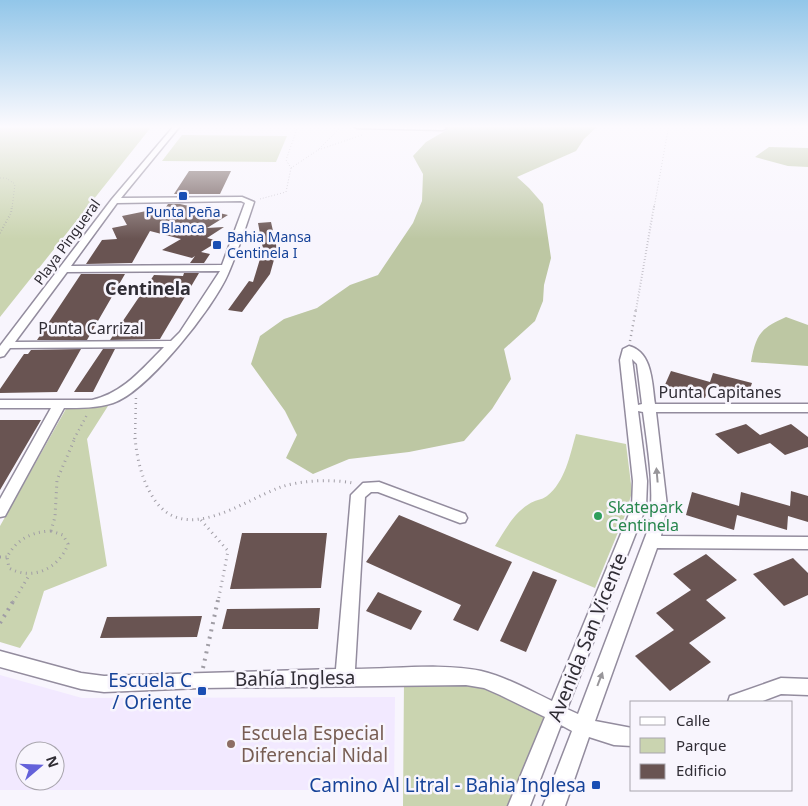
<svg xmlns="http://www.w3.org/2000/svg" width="808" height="806" font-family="'Noto Sans',sans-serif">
  <rect width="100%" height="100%" fill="#f8f5fd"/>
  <path fill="#f2e9ff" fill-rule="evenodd" d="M0,675l82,23 313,-1 -1,93h-394zM25,751h30v30h-30z"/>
  <path fill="#cad4b0" d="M0,126h152l-152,191z
    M182,135l105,1 -11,26 -114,-1z
    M108,406l-21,33 20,127 -63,25 -12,39 -12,18 -20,-6v-116l67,-119z
    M576,434l50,10 6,48 -6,21 -31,75 -100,-42c10,-16 18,-32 34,-42 5,-4 13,-4 18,-8 18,-14 23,-41 29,-62z
    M404,681l84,3 59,28 -39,94h-105z"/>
  <path fill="#bdc7a3" d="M447,126h151l-14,13 -8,12 -59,26 12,11 14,16 8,54 -7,27 -1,16 -8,20 -31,28 7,30 -19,30 -28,32 -55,11 -60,7 -36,15 -27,-16 11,-23 -12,-24 -34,-47 9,-28 24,-17 33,-11 33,-23 28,-10 35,-52 9,-22 1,-27 -10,-18 13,-14 19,-11z
    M769,147l39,1v19l-20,-1 -33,-9z
    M786,317l22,8v41l-57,-4c5,-28 10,-34 35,-45z"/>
  <path fill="#695452" d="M189,171h42l-11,23h-46z
    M168,204h12l48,11 -21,13 17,-1 -17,11 12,3 -18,11 9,2 -6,9h-14l5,-7 -3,2 -30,-8 19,-11 -31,-8 -18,32 -46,1 16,-24 15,-1 -5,-11 15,-3 -5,-9 44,-9z
    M271,222l6,27 -7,25 -28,38 -14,-2 21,-29 4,1 10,-33 -5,-26z
    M184,273h15l-39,66 -50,1 44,-65 29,1z
    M81,274h44l-38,66h-50z
    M81,349l-24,43 -57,1v-4l24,-35h4l3,-4z
    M103,349h12l-22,43h-19z
    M671,371l39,11 3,-9 39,10 -5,15 -39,-10 -3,10 -41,-11z
    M0,420h41l-41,70z
    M746,424l14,11 31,-11 17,13v10l-23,8 -15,-12 -32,11 -23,-20z
    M791,491l17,5v26l-20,-6 -1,14 -50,-15 -3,15 -48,-15 6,-23 47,14 2,-14 49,14z
    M399,515l113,47 -34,69 -25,-11 8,-15 -95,-43z
    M242,533h85l-6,55 -91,1z
    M706,554l31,26 -31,20 20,18 -37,25 22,19 -41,29 -35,-35 39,-26 -18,-17 35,-23 -18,-16z
    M793,558l15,15v22l-24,11 -31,-32z
    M533,571l24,9 -31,72 -26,-11z
    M378,592l44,19 -11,19 -45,-19z
    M320,608l-2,21h-96l5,-20z
    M202,616l-5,21 -97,1 7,-21z"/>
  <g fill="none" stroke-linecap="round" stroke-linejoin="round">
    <g stroke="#938c9e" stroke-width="3">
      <path id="minor" d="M174,126h6l-59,72 121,-1 12,5c-8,24 -16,49 -26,72 -14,33 -81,118 -115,129 -16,5 -32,5 -49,5l-59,108 -5,1v-18l51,-91h-51v-8h92c31,-7 50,-31 72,-53l-154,1 -6,8 -4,1v-11l112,-147zM241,201l4,2 -23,62 -151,1 46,-63zM220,271l-40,61 -9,9 -156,1 52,-70z
        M354,126h89l3,2 -3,2 -86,-2z
        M629,346c24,6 23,39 26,58h153v8h-152l11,94 -6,30 147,1v12l-151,-1 -62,173 37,7v18l-18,-1 -25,-8 -24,69h-22l29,-75 -11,-6 -31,81h-22l37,-89 -45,-22 -16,-7 -18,-3 -266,3 -96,4 -23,-3 -81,-22v-16l81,22 23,3 232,-7 15,-174 12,-12 16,-1 86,32 2,4 -2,4 -5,1 -82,-31h-7l-6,5 -10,172c38,0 89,-6 126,2 25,6 48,19 71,30l80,-194 1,-26 -13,-121 3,-11zM632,359l5,5 5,40 -4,1zM638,411l5,1c5,38 12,77 6,115l-71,187 -11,-5 79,-202 1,-26z
        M781,678l27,1v16l-27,-1 -21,8h-32l2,-6z"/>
    </g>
    <path stroke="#a09da5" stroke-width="1" stroke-dasharray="0.5 2.5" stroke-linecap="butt" d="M319,149l23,-23
      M291,168l27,-18 44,-15
      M0,178h6l9,6 -3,24
      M260,199l26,-7 5,-24 -5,-8 12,-34
      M654,208l14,-78 4,-4"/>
    <path stroke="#a09da5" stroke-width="2" stroke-dasharray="0.5 2.5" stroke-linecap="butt" d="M0,233l11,-20 1,-7
      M636,310l18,-104"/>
    <path stroke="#a09da5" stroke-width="2.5" stroke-dasharray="1 4" stroke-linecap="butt" d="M630,341l6,-32
      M74,439l14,-26
      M135,439l1,-43"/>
    <path stroke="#a09da5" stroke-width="3" stroke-dasharray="1 4.5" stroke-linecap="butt" d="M135,438c2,21 7,43 19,61 31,47 90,1 127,-12 21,-7 51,-8 72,-4
      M201,520l27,31 -10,51
      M51,531l12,4 5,9c-9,25 -36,37 -59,24l-2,-11c10,-18 24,-25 44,-26z
      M51,531l4,-14 2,-37 18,-42
      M0,557h7
      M13,602l17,-28"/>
    <path stroke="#a09da5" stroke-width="4" stroke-dasharray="2 5.5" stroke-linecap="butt" d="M0,623l14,-23
      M203,668l15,-68"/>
    <use href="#minor" fill="#fff" fill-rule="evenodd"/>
  </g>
  <defs><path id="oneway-solid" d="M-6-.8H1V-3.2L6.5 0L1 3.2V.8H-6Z" transform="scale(1.25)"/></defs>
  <g fill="#98969a">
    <use href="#oneway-solid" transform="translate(657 475) rotate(-95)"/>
    <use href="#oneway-solid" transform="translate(600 679) rotate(-69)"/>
  </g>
  <linearGradient id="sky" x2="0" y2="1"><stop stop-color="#92c6e9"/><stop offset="0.53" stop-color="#fcfafe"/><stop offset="1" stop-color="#fcfafe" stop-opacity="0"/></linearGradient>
  <rect width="808" height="239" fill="url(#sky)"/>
  <g fill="#1a4fb4" stroke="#f8f5fd" stroke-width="2">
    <rect x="178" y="191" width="10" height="10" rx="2.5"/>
    <rect x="212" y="240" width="10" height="10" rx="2.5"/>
    <rect x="197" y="686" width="10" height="10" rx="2.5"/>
    <rect x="591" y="780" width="10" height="10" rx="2.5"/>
  </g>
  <circle fill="#2e9e5b" stroke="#f8f5fd" stroke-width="2" cx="598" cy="516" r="5"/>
  <circle fill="#8d6e63" stroke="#f8f5fd" stroke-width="2" cx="231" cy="744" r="5"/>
  <g text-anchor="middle" stroke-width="5" stroke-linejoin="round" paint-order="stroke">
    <g font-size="14" fill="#164399" stroke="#f8f5fd">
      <text x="183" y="217">Punta Peña<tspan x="183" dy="16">Blanca</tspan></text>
      <text x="227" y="242" text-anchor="start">Bahia Mansa<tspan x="227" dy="16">Centinela I</tspan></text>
    </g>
    <g font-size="14" fill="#302d35" stroke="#f8f5fd">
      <text transform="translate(67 242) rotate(-54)" y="5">Playa Pingueral</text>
    </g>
    <g font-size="16" fill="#302d35" stroke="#f8f5fd">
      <text x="91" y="334">Punta Carrizal</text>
      <text x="720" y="398">Punta Capitanes</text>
    </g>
    <g font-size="16" fill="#27864d" stroke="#f8f5fd" text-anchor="start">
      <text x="608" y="513">Skatepark<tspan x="608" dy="18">Centinela</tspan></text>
    </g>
    <g font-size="18" font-weight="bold" fill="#302d35" stroke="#f8f5fd">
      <text x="148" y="295">Centinela</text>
    </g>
    <g font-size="19" fill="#302d35" stroke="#f8f5fd">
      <text transform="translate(587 637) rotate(-68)" y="7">Avenida San Vicente</text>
      <text transform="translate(295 678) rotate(-1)" y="7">Bahía Inglesa</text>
    </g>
    <g font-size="19" fill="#164399" stroke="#f8f5fd" text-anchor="end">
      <text x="192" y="687">Escuela C<tspan x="192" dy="22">/ Oriente</tspan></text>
      <text x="586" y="792">Camino Al Litral - Bahia Inglesa</text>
    </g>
    <g font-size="19" fill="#785e54" stroke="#f8f5fd" text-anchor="start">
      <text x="241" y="740">Escuela Especial<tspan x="241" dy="22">Diferencial Nidal</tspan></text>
    </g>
  </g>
  <rect x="630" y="701" width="162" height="90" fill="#f8f5fd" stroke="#a8a5ad"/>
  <rect x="640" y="717" width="25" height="8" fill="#ffffff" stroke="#a8a5ad"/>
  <text x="676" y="726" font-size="15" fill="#302d35">Calle</text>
  <rect x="640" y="738" width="25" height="15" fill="#cad4b0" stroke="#a8a5ad"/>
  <text x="676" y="751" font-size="15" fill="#302d35">Parque</text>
  <rect x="640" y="764" width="25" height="15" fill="#695452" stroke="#a8a5ad"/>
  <text x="676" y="776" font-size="15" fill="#302d35">Edificio</text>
  <g transform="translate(40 766) rotate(71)"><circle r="24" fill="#f8f5fd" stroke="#a8a5ad"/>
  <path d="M0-4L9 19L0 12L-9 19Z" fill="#6461da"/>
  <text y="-8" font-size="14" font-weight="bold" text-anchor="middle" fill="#302d35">N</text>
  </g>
</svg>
